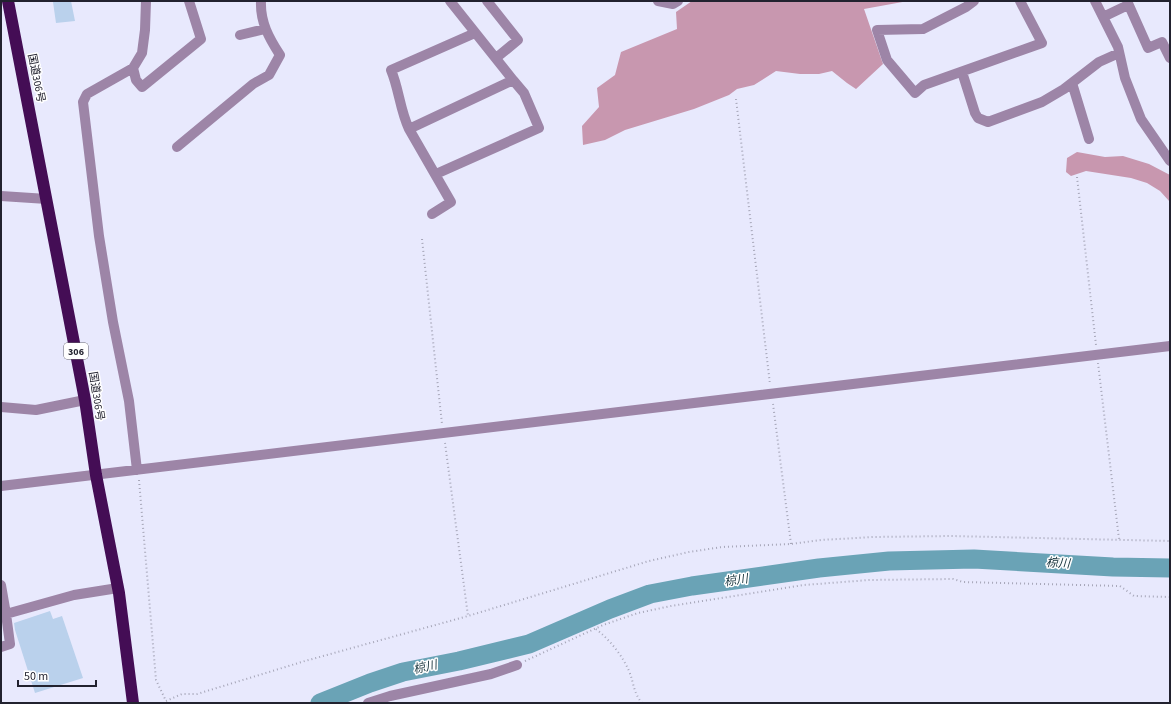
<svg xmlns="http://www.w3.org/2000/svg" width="1171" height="704" font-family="'Source Sans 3','Noto Sans JP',sans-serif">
  <rect width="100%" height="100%" fill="#e8e9fd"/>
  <path fill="#c897af" d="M692,1h216l-44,8 19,55 -27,25 -9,-6 -15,-12 -13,3h-19l-24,-3 -22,14 -17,4 -8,6 -35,14 -69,21 -20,10 -22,5 -1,-19 17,-19 -2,-19 18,-13 6,-23 56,-23 -1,-17z
    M1077,152l28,5 18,-1 26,8 21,11v27l-10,-11 -13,-8 -16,-5 -45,-7 -15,5 -5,-4 1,-14z"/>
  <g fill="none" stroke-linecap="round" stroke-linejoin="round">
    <path stroke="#6aa3b6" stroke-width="19" d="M320,703l50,-20 33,-11 56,-11 70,-17 81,-35 40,-15 42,-8 127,-18 70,-7 85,-2 139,8 57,1"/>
  </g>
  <path fill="#bad1ec" d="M60,1h11l4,20 -19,2 -3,-21z
    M50,611l3,8 9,-3 21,62 -48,15 -20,-63 -1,-7z"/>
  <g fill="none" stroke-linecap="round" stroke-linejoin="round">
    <path stroke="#a6a6b8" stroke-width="2" stroke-dasharray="1 3" stroke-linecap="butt" d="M736,99l34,285
      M1077,177l19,168
      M422,239l20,185
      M1098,363l21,176
      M773,404l18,140
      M445,443l23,173
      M139,480l17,200 10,21 16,-7h15l108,-33 163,-45 181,-55 40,-9 33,-5 69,-3 30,-4 52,-3 78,-1 219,5
      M596,629c14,11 26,26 33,42 5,12 4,21 13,32
      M525,661l78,-36 35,-12 33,-7 133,-21 65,-5 84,-1 10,3 157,4 14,10 36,1"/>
    <path stroke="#9d85a7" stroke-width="10" d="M487,1l31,39 -22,18
      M658,1l15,3 5,-3
      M974,1l-8,6 -43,22 -46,1 10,30 28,33 9,-8 118,-42 -22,-42
      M1095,1l23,46 7,31 16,41 29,42
      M1127,1l21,47 14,-6 8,16
      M1103,17l25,-12
      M240,35l25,-6
      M133,68l3,12 6,7 59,-48 -12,-38
      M962,72l13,41 3,5 10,4 54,-20 22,-13 35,-27 20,-9
      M1072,83l17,56
      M409,129c-9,-19 -10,-40 -18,-59l84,-37
      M177,147l76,-63 16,-9 11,-20c-11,-17 -20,-33 -19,-54
      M436,174l103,-46 -15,-35 -11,-13
      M1,196l46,3
      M432,214l19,-12 -42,-73 104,-49 -63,-79
      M1,407l35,3 49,-10
      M137,470l-8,-69 -16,-79 -14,-86 -16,-134 4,-8 46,-26 9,-15 3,-23 1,-29
      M1,486l1169,-140
      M1,585l5,29 68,-19 44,-7
      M1,647l9,-3 -4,-30
      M368,703l22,-7 101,-22 26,-9"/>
    <path stroke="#440d55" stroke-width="12" d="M8,1l77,399 11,75 23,118 14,110"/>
  </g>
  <g text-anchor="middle" stroke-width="3" stroke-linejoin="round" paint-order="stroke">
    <rect fill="#fff" stroke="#64646d" stroke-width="1" x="64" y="343" width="24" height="16" rx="3"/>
    <g font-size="10" font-weight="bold" fill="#22222f">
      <text x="76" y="355">306</text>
    </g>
    <g font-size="11" fill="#22222f" stroke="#fff">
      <text transform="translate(37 78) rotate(79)" y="4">国道306号</text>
      <text transform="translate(97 396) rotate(81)" y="4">国道306号</text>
    </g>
    <g font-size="12" font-style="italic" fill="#14313a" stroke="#fff">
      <text transform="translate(1058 563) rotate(3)" y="4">椋川</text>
      <text transform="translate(736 580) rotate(-8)" y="4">椋川</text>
      <text transform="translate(425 667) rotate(-13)" y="4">椋川</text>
    </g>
  </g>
  <rect width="1171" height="704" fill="none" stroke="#22222f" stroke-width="4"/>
  <path d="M18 680v6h78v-6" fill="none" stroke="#22222f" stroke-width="2"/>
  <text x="24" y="680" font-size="12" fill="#22222f" stroke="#ffffff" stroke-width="3" paint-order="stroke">50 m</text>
</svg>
